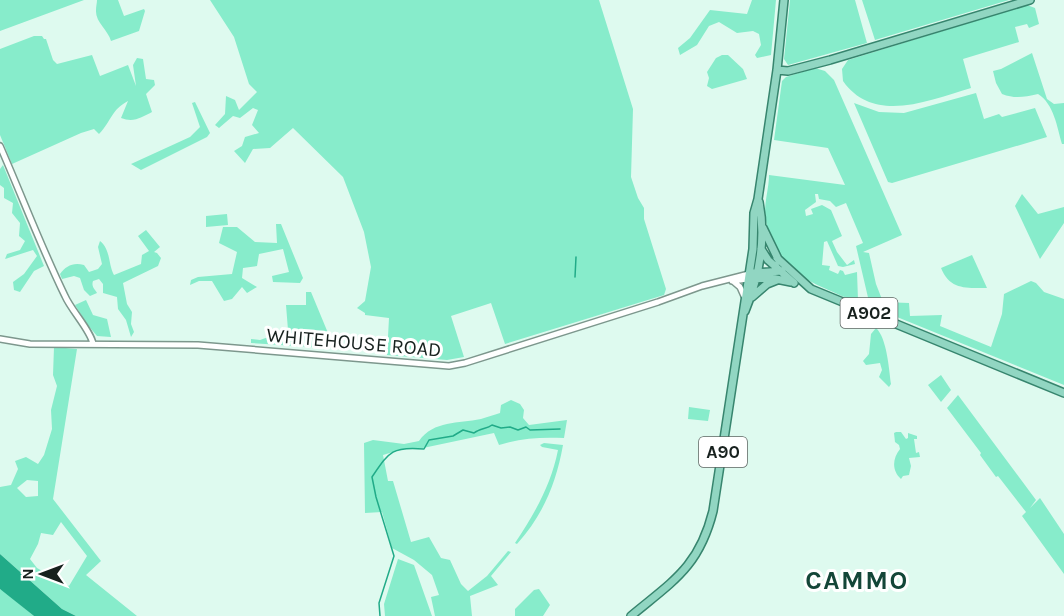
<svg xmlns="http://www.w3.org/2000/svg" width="1064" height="616" font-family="Karla,sans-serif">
  <rect width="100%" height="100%" fill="#defaef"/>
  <path fill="#87eccb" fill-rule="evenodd" d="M0,0h84l-84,31z
    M97,0h21l6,16 20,-7 1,2 -6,20 -28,10c-3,-11 -16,-19 -15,-31 0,-4 1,-7 1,-10z
    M210,0h389l34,109 -2,68 7,21 6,10v11l22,70 -2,6 -159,49 -14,-41 -40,13 13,41 -17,3 -60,-5 2,-37 -24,-3v-2l-8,-5 8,-7 6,-34 -7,-35 -21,-55 -50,-49 -23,20 -17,1 -8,14 -11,-12 8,-5 3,-9 14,-4 -7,-8 6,-15 -5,-2 -13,10 -7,-2 -14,12 -4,-3 10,-11 1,-18 9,4 4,10 18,-18 -8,-8 -15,-47z
    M752,0h24l-5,55 -14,3 -2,-3 6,-10 -2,-11 -6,-3 -16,2 -18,-11 -10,4 -12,19 -17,10 -2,-7 12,-10 20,-28 37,4z
    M790,0h65l12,43 -79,22 -4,-6z
    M862,0h147l-134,40z
    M1027,5l8,3 4,16 -10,4 -2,-4 -12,3 4,15 -56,17 8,29c-41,12 -97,37 -128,-7l-1,-12 6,-9z
    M34,36h8l2,3h2l7,21 4,4 35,-9 8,21 28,-11 8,21 -3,-21 4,-7 6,1 3,20 8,1 1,5 -9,9 6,18c-10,5 -18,11 -31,6l7,-17c-17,9 -16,19 -29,33l-5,-5 -13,4 -69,31 -12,-29v-86z
    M1032,53l15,46 7,5 10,-1v41h-2c-5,-17 -8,-40 -24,-50 -14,3 -23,5 -36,0l-6,-11 -3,-12 8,-2z
    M722,55h6l15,14 4,10 -35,10 -5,-3 2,-8 -2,-6 9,-14z
    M815,68l10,3 9,9 68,155 -39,17 6,1 7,31 7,18 26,1 1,13 32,-1 -2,11 51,21 11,-33 2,-20 27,-13 5,2 8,9 20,7v86l-194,-79 -14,-60 7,-3 -17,-40 -10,4 -6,-6 -11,-2 -1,-5h-3l1,8 -11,8 1,6 7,-2 -2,-5 11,-4 9,5 11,26 -10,5 5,11 10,13 7,-5 1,4 -12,3 -5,-1 -11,-25 -3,1 -2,23 8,1 -1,4 9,4 2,-4 3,1 2,4 12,-3 1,28c-11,0 -24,-8 -34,-12 -32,-13 -57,-40 -59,-76 0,-13 4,-25 4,-37l76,10 -17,-37 -54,-8 8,-59 4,-4z
    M976,93l8,26 15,-5 3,3 33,-9 12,29 -155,46 -4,-1 -34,-79 25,9 25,1z
    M195,102l15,31 -3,4 -66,33 -10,-6 59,-27 10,-10 -8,-24z
    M3,165l41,101 -10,5 -14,21 -6,-2 -1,-8 11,-8 13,-18 -4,-6 -28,9 2,-5 13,-4 5,-9 -6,-5 1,-13 -8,-10 1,-10 -9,-5v-10l-4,-3v-16z
    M1022,194l16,20 26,-7v16l-24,36 -25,-53z
    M227,214l1,11 -22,2v-11z
    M276,224h5l22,54 -3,5 -27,-1 -1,-6 17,-4 -6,-23 -24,5 -2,12 -14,2 -1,10 15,9 -10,6 -5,-6 -10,12 -8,2 -12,-20h-13l-9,4 1,-5 7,-3 34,-3 5,-22 -18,-9 4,-16h14l18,15 22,1z
    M146,230l14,17 -6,5 3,1 4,5 -3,8 -35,17 4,21 5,8 -1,12 3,8 -3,5 -5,-17 -8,-11 -1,-12 -14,-4v-9l-4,-5 -6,2c-2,6 2,8 4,12l-7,3 -6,-6 -4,-12 -6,-2 -12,3 -2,-5c6,-8 13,-12 24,-9l5,7 9,-3 4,-5 -4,-17 2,-6c11,9 8,23 14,34l27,-11 1,-9 7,-4 -11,-15z
    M972,255l15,33c-21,0 -37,2 -46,-20z
    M306,292h5l17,41 1,11 -4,4 -74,-5v-4l9,1 28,-10 -2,-25h20z
    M86,300l7,15 14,4 4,18 -14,-1 -10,-12 -12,-19z
    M876,328c11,10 13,41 15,56l-2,3 -10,-10 3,-7 -2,-7 -14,2 -3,-4 6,-7 2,-20z
    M54,347l23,2 -24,150 48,62 -15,14 51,41h-61l-14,-7 -62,-55v-67l11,-2 7,-16 -3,-8 11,-4 12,7 6,-9 8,-26 -1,-19 6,-24 -4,-11zM27,480l11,1v15l-12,1 -9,-9zM61,522l26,34 -18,30 -32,-18 -7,-9 8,-15 3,-11 12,2z
    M941,375l10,15 -10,12 -13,-17z
    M958,395l78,105 -6,8 10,-10 24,36v40l-42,-58 4,-4 -28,-36 -2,1 -16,-22 1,-2 -34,-45z
    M511,400l9,4 4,6 -1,8 6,7 38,-5 -3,18c-23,-1 -43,0 -65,7l-5,-12 -71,15 -20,1 -20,6 5,26h5l18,61 18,-5 12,21 9,2 11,24 7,7 19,-15 21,-25 3,1 -20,24 7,9 -28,11 2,20h-37l-4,-19 8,-2 -7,-20 -18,-15 -22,-12 -10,-36 -17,1 -1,-70 9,-3 31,4 15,-3c15,-21 39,-17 62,-22 6,-2 13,-4 19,-6l1,-8z
    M689,407l21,3 -2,11 -20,-2z
    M896,432h5l5,7 2,-1v-5l9,3v3h-3l2,14 3,-1 1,5 -11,1 2,8 -2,9 -6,1 -2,3c-9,-8 -9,-20 -1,-30l-1,-4 -4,-3 -1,-9z
    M544,443l19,2c-7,39 -20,70 -46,99l-2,-1c20,-30 36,-58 43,-93l-16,-3 -2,-2z
    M398,559l16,6 18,51h-47l-1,-12z
    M0,589l5,3 29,24h-34z
    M539,589l11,16 -7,11h-28v-7l19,-19z"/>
  <path fill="#21ab88" d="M0,554l62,55 14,7h-42l-34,-27z"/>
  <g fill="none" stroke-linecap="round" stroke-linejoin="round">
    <path stroke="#21ab88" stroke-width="1.5" d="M575,277l1,-20
      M380,616l-1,-13 15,-47 -18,-59 -4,-20c17,-25 20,-31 52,-28l5,-9 24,-4 10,-6 11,3c6,-5 13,-4 18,-8l9,3 9,-1 8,3 8,-3 4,3 30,-1"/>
    <g stroke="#7d978d" stroke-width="8">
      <path id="minor" d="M0,146c22,50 41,101 65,150 6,14 26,35 28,48
        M732,281l16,-2
        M733,281l7,6 4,9
        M0,339l30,5 168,1 251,21 16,-3 193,-61 44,-16 47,-12"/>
    </g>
    <g stroke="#37856e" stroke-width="10">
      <path id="major" d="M777,70l11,1 42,-11 200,-60
        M763,228l16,33
        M761,249l7,11 26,23
        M777,258l34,31 253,104
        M754,273l28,-2
        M752,279l19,-1 20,4
        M752,297l15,-13 10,-4
        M745,311c14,-34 21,-73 14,-109
        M631,616c42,-35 68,-49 82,-105l40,-262 1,-36 4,-14 19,-129 7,-70"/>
    </g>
    <use href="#minor" stroke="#fff" stroke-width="5"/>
    <use href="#major" stroke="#91d6c2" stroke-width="7"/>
  </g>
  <g text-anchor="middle" stroke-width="6" stroke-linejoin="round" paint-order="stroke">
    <g fill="#fff" stroke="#5d6462" stroke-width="1.5">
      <rect x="840.5" y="298" width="57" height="30" rx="4.5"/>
      <rect x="699" y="437" width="48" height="30" rx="4.5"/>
    </g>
    <g font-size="18" font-weight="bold" fill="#17211e">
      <text x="869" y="319">A902</text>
      <text x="723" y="458">A90</text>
    </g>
    <g font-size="20" fill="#17211e" stroke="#fff">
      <text transform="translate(354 342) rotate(5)" y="7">WHITEHOUSE ROAD</text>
    </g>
    <g font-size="26" font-weight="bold" letter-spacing="1.5" fill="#134638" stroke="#fff">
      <text x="857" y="589">CAMMO</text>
    </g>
  </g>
  <g transform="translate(42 574) rotate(270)" stroke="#ffffff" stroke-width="4.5" paint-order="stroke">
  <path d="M0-4.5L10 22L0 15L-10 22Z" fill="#17211e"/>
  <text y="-9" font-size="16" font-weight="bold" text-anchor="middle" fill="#17211e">N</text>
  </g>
</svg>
